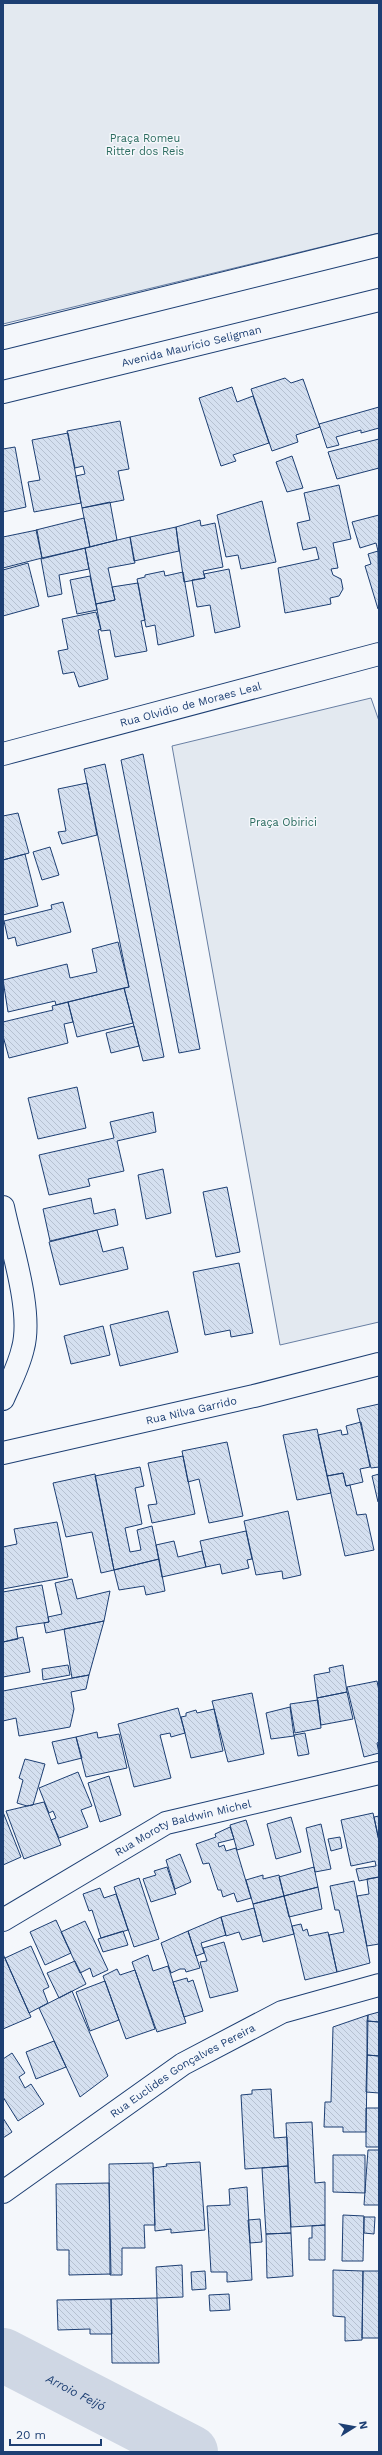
<svg xmlns="http://www.w3.org/2000/svg" width="382" height="2455" font-family="'Work Sans',sans-serif">
  <defs>
    <pattern id="building-back-hatch" width="6" height="6" patternUnits="userSpaceOnUse"><rect width="6" height="6" fill="#d5e0f0"/><path d="M-1 5l2 2M0 0l6 6M5-1l2 2" fill="none" stroke="#b6c1d1"/></pattern>
  </defs>
  <rect width="100%" height="100%" fill="#f4f7fb"/>
  <path fill="#e3e9f0" stroke="#687fa3" d="M3,3h376v230l-376,91z
    M371,698l8,23v601l-99,23 -108,-599z"/>
  <g fill="none" stroke-linecap="round" stroke-linejoin="round">
    <path stroke="#cfd7e4" stroke-width="54" id="s1" d="M3,2355l188,97"/>
  </g>
  <path fill="url(#building-back-hatch)" stroke="#1d3f73" d="M285,378l6,5 12,-4 17,48 -24,8 2,7 -26,9 -21,-62z
    M232,387l5,15 16,-6 16,47 -36,12 3,6 -15,5 -22,-68z
    M379,407v21l-18,5v-3l-25,7 3,8 -12,3 -8,-24z
    M120,421l9,48 -11,2 6,29 -42,8 -6,-32 9,-2 -2,-8 -8,2 -8,-37z
    M68,433l13,70 -47,9 -6,-30 12,-2 -8,-40z
    M379,439v29l-42,11 -9,-27z
    M15,447l11,60 -23,5v-63z
    M292,456l11,32 -16,4 -11,-30z
    M339,485l12,54 -18,4 5,25 -7,1 2,6 8,4 2,10 -4,7 -9,2 1,6 -46,9 -7,-45 41,-9 -3,-12 -13,3 -6,-27 13,-3 -6,-27z
    M262,501l14,61 -35,7 -3,-14 -12,2 -9,-42z
    M110,502l7,38 -27,7 -8,-39z
    M379,515v40l-3,-12 -16,5 -8,-26z
    M84,518l6,29 -48,11 -6,-28z
    M200,520l1,6 14,-3 8,44 -20,4 2,7 -21,4 -8,-55z
    M176,527l3,24 -45,10 -4,-24z
    M37,530l5,28 -39,10v-31z
    M130,537l5,26 -27,5 7,32 -19,4 -11,-56z
    M85,548l4,21 -30,6 3,19 -14,3 -7,-38z
    M378,551l1,57 -1,1 -13,-43 6,-2 -3,-10z
    M28,563l11,43 -36,10v-46z
    M229,569l11,58 -25,6 -5,-28 -13,2 -5,-27 13,-2 -1,-4z
    M164,571l1,5 18,-4 11,64 -36,9 -3,-20 -9,2 -9,-48 8,-2v-2z
    M90,576l7,34 -20,4 -7,-34z
    M138,583l7,37 -4,1 6,30 -32,6 -5,-27 -9,1 -5,-27 19,-4 -3,-13z
    M96,612l5,17 -3,1 10,49 -29,8 -5,-15 -11,2 -5,-23 10,-2 -6,-30z
    M143,754l57,295 -21,4 -58,-293z
    M105,764l59,293 -21,4 -19,-73 5,-1 -45,-218z
    M87,783l10,52 -35,9 -4,-12 8,-1 -8,-42z
    M18,813l11,40 -26,7v-44z
    M50,847l9,28 -17,5 -9,-28z
    M25,854l13,52 -35,9v-55z
    M63,902l8,30 -54,14 -2,-9 -7,2 -4,-18 48,-12 -1,-4z
    M118,942l11,45 -73,18 -1,-4 -47,11 -5,-32 64,-16 3,14 27,-6 -5,-23z
    M124,988l9,35 -56,14 -9,-35z
    M68,1002l5,20 -9,2 4,19 -59,15 -6,-22v-14l50,-12 -1,-4z
    M134,1026l5,20 -28,7 -5,-20z
    M77,1087l9,41 -48,11 -10,-41z
    M153,1112l3,20 -39,9 7,30 -36,8 2,7 -41,9 -10,-40 75,-17 -4,-16z
    M163,1169l8,44 -25,6 -8,-44z
    M227,1187l13,65 -24,5 -13,-65z
    M91,1198l3,16 21,-5 3,16 -68,16 -7,-32z
    M97,1230l6,22 20,-5 5,22 -68,16 -11,-43z
    M239,1263l14,70 -22,4 -1,-7 -25,5 -12,-63z
    M168,1311l10,41 -58,14 -10,-41z
    M103,1326l7,29 -39,9 -7,-28z
    M379,1404v63l-8,1 -14,-59z
    M361,1422l9,45 -10,2 3,13 -17,4 -3,-13 -16,3 -9,-41 23,-5 1,5 6,-1 -2,-8z
    M317,1429l14,64 -34,7 -14,-65z
    M227,1442l16,74 -34,7 -10,-44 -11,3 -6,-31z
    M183,1456l12,58 -43,9 -4,-18 9,-1 -9,-41z
    M140,1467l4,19 -9,2 7,36 -17,4 5,24 11,-2 -4,-20 15,-4 7,33 -45,11 -19,-94z
    M343,1473l3,13 4,-1 7,30 9,-1 8,36 -29,6 -18,-80z
    M95,1474l19,96 -13,3 -9,-41 -26,5 -13,-54z
    M379,1474v28h-1l-6,-26z
    M288,1511l13,64 -18,4 -1,-8 -26,4 -12,-54z
    M57,1522l11,55 -65,12v-42l14,-3 -3,-15z
    M246,1531l6,28 -5,1 2,8 -27,6 -2,-10 -14,3 -6,-26z
    M174,1541l4,16 24,-6 4,16 -44,10 -6,-32z
    M159,1559l6,32 -19,4 -2,-9 -25,4 -5,-20z
    M72,1579l5,20 33,-8 -6,30 -58,12 -2,-10 5,-1 -1,-5 14,-3 -7,-31z
    M42,1585l7,37 -33,5 2,12 -15,3v-50z
    M104,1621l-15,54 -17,3 -8,-49z
    M23,1637l7,35 -27,5v-35z
    M68,1665l2,10 -27,5 -1,-11z
    M343,1665l4,27 -30,6 -3,-23 16,-3 -1,-4z
    M89,1675l-3,14 -15,3 3,17 -4,18 -51,9 -3,-18 -13,3v-30z
    M377,1681l2,10v51l-2,1 2,10 -15,4 -17,-70z
    M347,1692l6,27 -32,6 -4,-27z
    M252,1693l12,61 -36,8 -16,-61z
    M318,1700l3,28 -26,5 -5,-29z
    M290,1707l4,29 -23,3 -5,-26z
    M178,1708l7,25 -14,4 -1,-4 -10,2 11,43 -37,9 -16,-63z
    M214,1709l9,42 -32,7 -10,-41 5,-1v-3l10,-3 1,3z
    M97,1732l1,6 21,-4 8,34 -41,9 -10,-40z
    M305,1733l4,21 -11,2 -4,-21z
    M76,1737l6,21 -24,6 -6,-22z
    M25,1759l20,5 -12,41 -6,1 -10,-3 6,-23 -4,-2z
    M78,1772l14,34 -11,4 7,17 -29,11 -8,-18 5,-2 -3,-7 -4,2 -10,-25z
    M109,1776l12,39 -21,7 -12,-39z
    M44,1802l17,43 -37,14 -18,-48z
    M3,1812l18,45 -18,8z
    M373,1813l6,28v36l-20,4 -3,-12 20,-3 -1,-5 -24,5 -10,-46z
    M379,1816v25l-5,-24z
    M291,1817l10,35 -25,7 -9,-35z
    M246,1820l8,25 -17,5 -7,-25z
    M321,1824l10,45 -16,3 -9,-44z
    M230,1827l4,12 -16,4 1,4 5,-2 2,6 10,-3 15,50 -14,4 -3,-9 -11,4 -2,-7h-3l-9,-27 -6,1 -7,-20 20,-7 -1,-3z
    M340,1837l2,11 -11,3 -3,-12z
    M180,1854l11,28 -16,7 -9,-29z
    M167,1867l9,27 -25,8 -8,-23 13,-4 -2,-4z
    M314,1867l4,20 -34,9 -5,-19z
    M263,1875v4l16,-4 5,21 -31,8 -7,-24z
    M379,1877v67l-12,2 -10,-50 12,-2 -2,-15z
    M139,1878l20,61 -25,8 -20,-60z
    M354,1881l16,82 -33,9 -8,-37 15,-3 -5,-22h-4l-5,-24z
    M318,1887l4,22 -33,8 -5,-21z
    M100,1888l4,10 12,-4 12,36 -27,8 -9,-28 -3,1 -6,-17z
    M284,1896l10,38 -31,8 -10,-38z
    M254,1908l7,27 -19,5 -3,-8 -13,4 -5,-19z
    M221,1917l5,18 -25,8 3,10 -8,3 -8,-25z
    M56,1920l15,33 -26,12 -15,-33z
    M85,1921l23,49 -15,7 -3,-9 -10,5 -19,-41z
    M301,1924l2,7 4,-2 2,7 19,-4 9,40 -32,8 -13,-54z
    M123,1931l5,14 -25,7 -5,-13z
    M188,1931l12,37 -14,4 -1,-3h-5l-9,4 -10,-30z
    M224,1942l14,49 -28,7 -10,-36 7,-1 -4,-13z
    M31,1946l18,41 -6,3 5,13 -19,10 -24,-55z
    M3,1954l28,63 -28,12z
    M148,1955l5,16 15,-5 18,57 -29,9 -25,-70z
    M75,1961l11,23 -27,14 -12,-25z
    M117,1969l3,6 15,-5 20,59 -29,10 -23,-63z
    M187,1978l1,4 5,-2 10,31 -19,6 -11,-35z
    M105,1981l14,39 -29,11 -14,-39z
    M72,1991l36,85 -28,21 -41,-89z
    M379,2012v10l-12,-1 1,-6z
    M368,2015l-2,117h-23v-5h-19l1,-25h6l2,-75z
    M367,2021l12,1v34l-12,-1z
    M54,2041l12,26 -30,12 -10,-27z
    M12,2053l13,20 -6,4 6,11 6,-4 13,20 -26,17 -15,-24v-38z
    M367,2055l12,1v37l-13,-1z
    M271,2089l3,49 13,-1 1,29 -43,3 -4,-74 11,-1v-4z
    M366,2108h13v39h-13z
    M3,2118l9,14 -9,6z
    M312,2122l3,61 10,-1v43l-34,2 -5,-104z
    M368,2150h11v55h-15z
    M333,2155h32v38l-32,-1z
    M200,2162l5,68 -34,3v-4l-16,2 -2,-63 14,-2 -1,-2z
    M153,2163l2,62h-11l1,23h-23v27h-12l-1,-111z
    M288,2166l3,67 -25,1 -4,-66z
    M109,2183l2,91 -42,1v-25h-12l-1,-66z
    M247,2187l5,93 -25,2v-10h-16l-4,-66 23,-1 -1,-16z
    M343,2215l21,1 -1,45h-21z
    M364,2217h11l-1,17 -10,-1z
    M260,2219l2,23 -12,1 -2,-23z
    M325,2225v35h-16v-22h3v-12z
    M291,2233l2,43 -26,2 -1,-44z
    M182,2265l1,32 -26,1 -1,-31z
    M333,2270l30,1 -1,69 -17,1v-24l-12,-1z
    M205,2271l1,18 -14,1 -1,-18z
    M363,2271h16v67h-17z
    M229,2294l1,16 -20,1 -1,-16z
    M157,2298l2,65h-47l-1,-64z
    M111,2299l1,35h-22v-5l-32,1 -1,-30z"/>
  <g fill="none" stroke-linecap="round" stroke-linejoin="round">
    <g stroke="#1d3f73" stroke-width="24">
      <g id="street">
        <path id="s2" d="M3,754l376,-100"/>
        <path d="M3,1207c8,39 30,104 20,141 -4,18 -13,35 -20,51"/>
        <path id="s3" d="M3,1453l251,-57 125,-32"/>
        <path id="s4" d="M3,1920l163,-97 213,-50"/>
        <path id="s5" d="M3,2192l180,-128 99,-52 97,-27"/>
      </g>
    </g>
    <g stroke="#1d3f73" stroke-width="24">
      <g id="secondary">
        <path d="M3,338l376,-93"/>
        <path id="s6" d="M3,392l376,-92"/>
      </g>
    </g>
    <use href="#street" stroke="#f4f7fb" stroke-width="22"/>
    <use href="#secondary" stroke="#f4f7fb" stroke-width="22"/>
  </g>
  <g text-anchor="middle" stroke-width="3" stroke-linejoin="round" paint-order="stroke">
    <g font-size="11" fill="#2c6c60" stroke="#f4f7fb">
      <text x="145" y="142">Praça Romeu<tspan x="145" dy="13">Ritter dos Reis</tspan></text>
      <text x="283" y="826">Praça Obirici</text>
    </g>
    <g font-size="11" fill="#1d3f73" stroke="#f4f7fb">
      <text dy="4" stroke="none"><textPath href="#s6" startOffset="194">Avenida Maurício Seligman</textPath></text>
      <text dy="4" stroke="none"><textPath href="#s2" startOffset="194">Rua Olvidio de Moraes Leal</textPath></text>
      <text dy="4" stroke="none"><textPath href="#s3" startOffset="193">Rua Nilva Garrido</textPath></text>
      <text dy="4" stroke="none"><textPath href="#s4" startOffset="204">Rua Moroty Baldwin Michel</textPath></text>
      <text dy="4" stroke="none"><textPath href="#s5" startOffset="217">Rua Euclides Gonçalves Pereira</textPath></text>
    </g>
    <g font-size="12" font-style="italic" fill="#1d3f73" stroke="#f4f7fb">
      <text dy="4" stroke="none"><textPath href="#s1" startOffset="82">Arroio Feijó</textPath></text>
    </g>
  </g>
  <rect width="382" height="2455" fill="none" stroke="#1d3f73" stroke-width="8"/>
  <g transform="translate(354 2427) rotate(79)" stroke="#f4f7fb" stroke-width="3" paint-order="stroke">
  <path d="M0-3L7 15L0 10L-7 15Z" fill="#1d3f73"/>
  <text y="-6" font-size="11" font-weight="bold" text-anchor="middle" fill="#1d3f73">N</text>
  </g>
  <path d="M10 2439v6h91v-6" fill="none" stroke="#1d3f73" stroke-width="2"/>
  <text x="16" y="2439" font-size="12" fill="#1d3f73" stroke="#f4f7fb" stroke-width="3" paint-order="stroke">20 m</text>
</svg>
